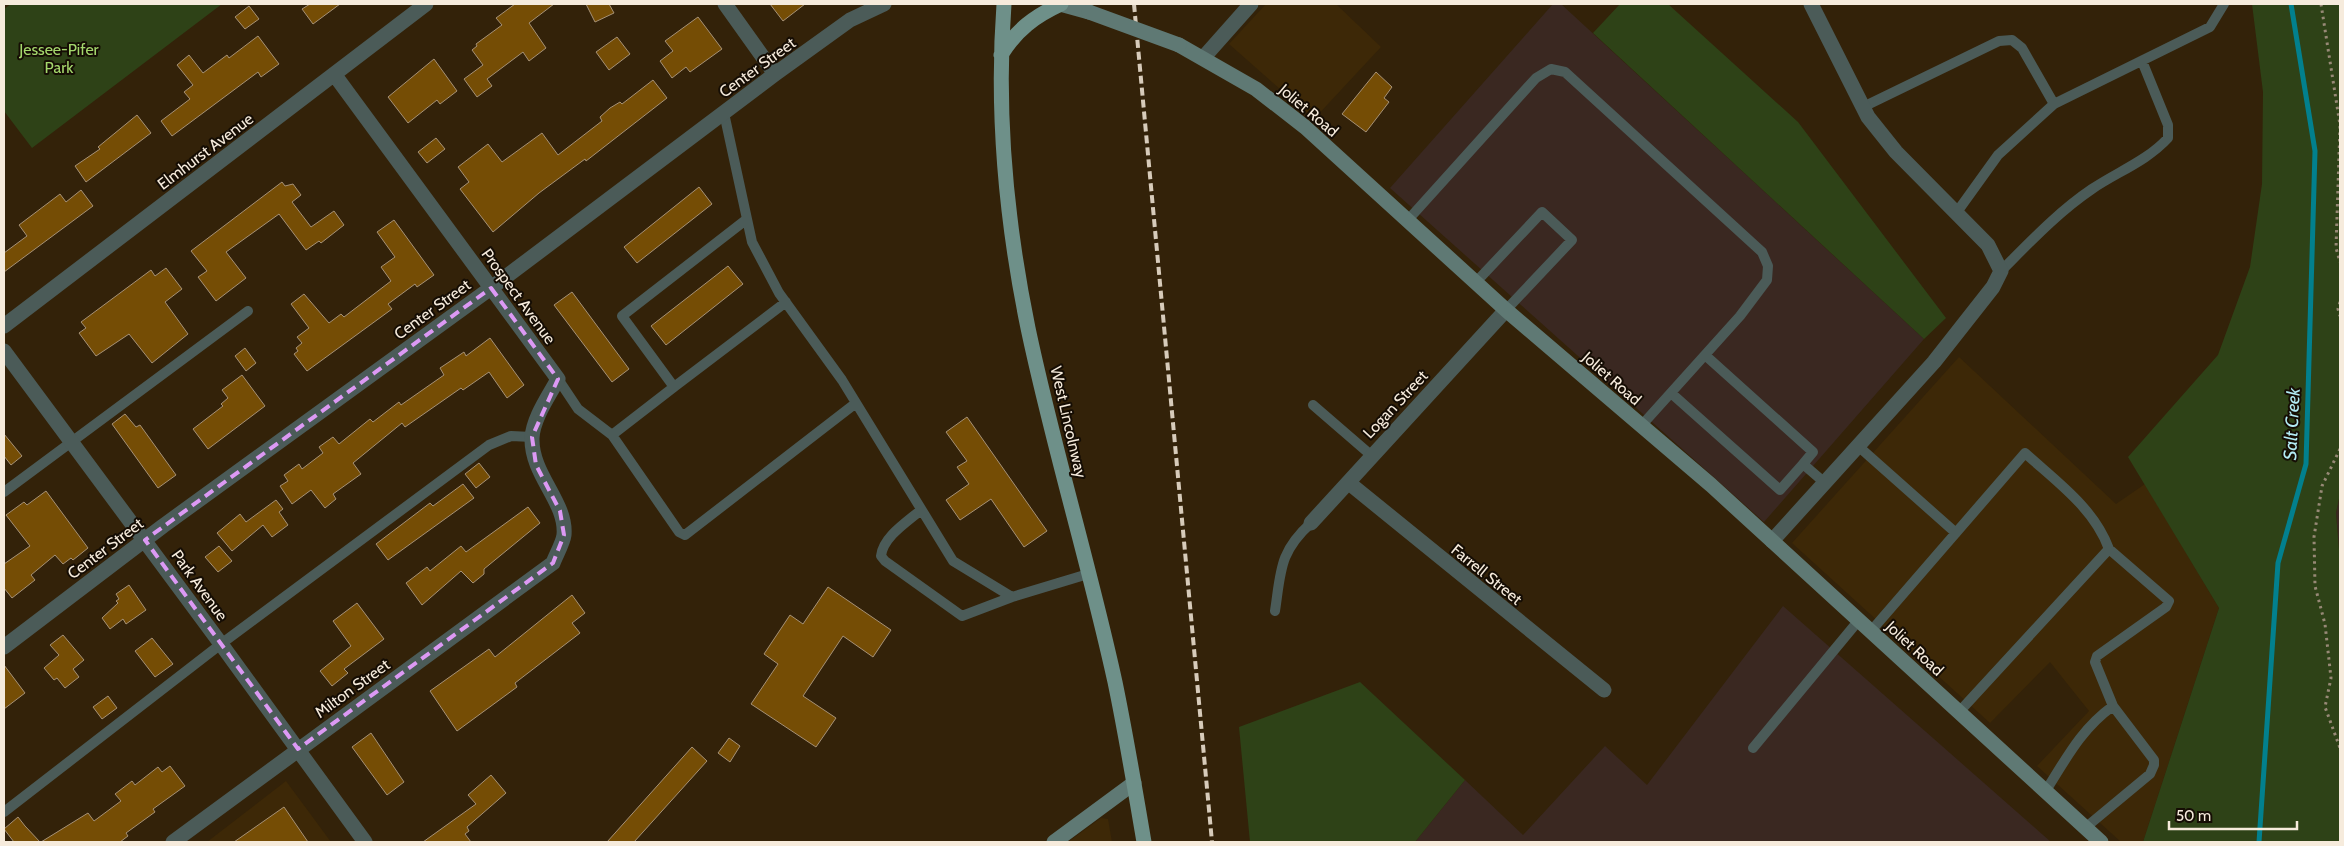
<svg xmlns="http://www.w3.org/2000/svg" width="2344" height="846" font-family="Cabin,sans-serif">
  <rect width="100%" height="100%" fill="#332209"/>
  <path fill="#3d2807" d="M1266,4h70l45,43 -67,72 -85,-75z
    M1959,357l157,147 29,-20 74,124 -76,234h-22l-84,-76 52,-55 -39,-49 -60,61 -198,-180z
    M286,781l45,61h-124z
    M1101,818l7,1 4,23h-44z"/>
  <path fill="#3a2821" d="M1553,4h8l363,335 -160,183 -374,-334z
    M2340,494v68l-4,-49z
    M1783,606l268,236h-636l50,-62 58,55 82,-89 42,39z"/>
  <path fill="#2e4217" d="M11,4h211l-190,144 -28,-37v-102z
    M1620,4h48l130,118 148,196 -22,21 -331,-306z
    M2252,4h88v490l-4,19 4,49v280h-197l76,-234 -91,-151 90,-102 32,-88 12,-83 1,-92z
    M1360,682l105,98 -50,62h-165l-11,-115z"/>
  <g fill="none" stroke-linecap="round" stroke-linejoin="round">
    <path stroke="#02808e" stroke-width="5" d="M2259,842l19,-279 28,-99 9,-313 -24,-147"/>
  </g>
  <path fill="#754d05" stroke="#a69176" d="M310,4h30l-27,20 -11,-15z
    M515,4h39l-25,19 17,25 -17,13 -6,-9 -36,27 5,7 -15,11 -13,-18 19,-14 -11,-15 5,-4 -1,-2 26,-19 -6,-7z
    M586,4h23l5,9 -19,9z
    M770,4h35l-22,17z
    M249,6l10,13 -14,10 -10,-12z
    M698,17l24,32 -32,23 -4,-5 -14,11 -12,-17 13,-10 -8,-10z
    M258,36l21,28 -18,13 -3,-5 -86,64 -11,-15 29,-22 -6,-7 9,-7 -16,-20 12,-10 14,18 24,-18 2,3z
    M617,37l13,17 -21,16 -13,-18z
    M434,59l23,32 -17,13 -3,-4 -29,23 -20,-26z
    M1376,72l16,15 -8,11 5,4 -23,30 -24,-18z
    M653,80l14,18 -81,63 -1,-2 -46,34 -46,39 -33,-43 9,-7 -11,-15 30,-23 14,18 40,-29 16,22 44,-34 -2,-4 10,-9 10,-6 2,2z
    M137,115l14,18 -65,49 -11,-16 25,-17 -2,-2z
    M436,138l9,11 -18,14 -9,-11z
    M282,182l3,4 8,-2 8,11 -9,7 19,25 23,-16 10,14 -23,18 -2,-2 -13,9 -27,-36 -53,38 20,26 -30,23 -18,-24 9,-6 -16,-20z
    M699,187l13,17 -75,59 -13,-16z
    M81,190l12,16 -89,66v-19l23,-17 -8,-11 41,-31 6,8z
    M394,220l40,55 -17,12 -2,-3 -27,20 4,5 -85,62 -13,-17 4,-3 -2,-3 6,-5 -5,-6 12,-9 -18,-24 13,-10 25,29 12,-9 3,3 47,-36 -10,-14 14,-10 -18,-25z
    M728,266l15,18 -77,61 -15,-19z
    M166,268l16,21 -17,13 23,32 -36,29 -23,-29 -33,22 -17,-23 7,-5 -5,-6 70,-52 4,6z
    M572,292l57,77 -17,13 -58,-77z
    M490,338l34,47 -17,13 -18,-26 -26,18 -2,-2 -56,39 -3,-4 -49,40 8,11 -28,20 3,5 -11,9 -14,-18 -19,14 -12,-18 8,-5 -4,-6 15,-11 3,5 21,-16 -4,-6 14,-10 6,7 31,-25 3,3 26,-20 2,3 43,-30 -4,-7 24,-16 2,4z
    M245,348l11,15 -10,8 -11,-15z
    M242,375l23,31 -57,43 -15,-20 30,-23 -2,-2 7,-6 -6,-8z
    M125,414l11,13 4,-2 36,50 -18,13 -46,-64z
    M967,417l80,114 -23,16 -33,-48 -31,21 -14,-20 23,-16 -12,-17 10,-6 -21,-29z
    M4,434l18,22 -11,9 -7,-9z
    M479,463l11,14 -14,11 -11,-14z
    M463,484l11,14 -86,62 -12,-16 54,-41 3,3z
    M46,491l42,57 -15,12 -2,-2 -8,6 -8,-9 -24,20 4,5 -23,18 -8,-10v-24l26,-18 -24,-31 18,-13 3,3z
    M276,500l7,9 -4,3 9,13 -16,12 -9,-12 -31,26 -15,-18 23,-19 6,8z
    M528,507l12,16 -56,46v5l-11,9 -12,-12 -39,34 -16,-22 21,-16 3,4 31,-25 5,6z
    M219,546l13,15 -14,11 -13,-15z
    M129,585l17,25 -20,14 -3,-5 -13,10 -8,-11 16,-15 -2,-2 3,-2 -3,-5z
    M828,587l63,43 -18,27 -30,-21 -40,60 33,22 -20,29 -65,-43 27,-40 -14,-10 26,-39 13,9z
    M572,595l13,18 -13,10 8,10 -65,50 2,4 -60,44 -27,-40 59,-42 6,8z
    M357,603l27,36 -40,30 4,4 -16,13 -12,-15 31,-25 -18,-25z
    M63,635l21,25 -11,9 6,8 -14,11 -8,-10 -3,2 -10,-12 15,-13 -9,-10z
    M152,638l21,26 -18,13 -20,-26z
    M4,665l21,28 -21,16z
    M108,696l9,12 -15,11 -9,-12z
    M371,733l33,49 -17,13 -35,-48z
    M729,738l11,8 -10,16 -12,-9z
    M692,747l15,14 -73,81h-27z
    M170,766l15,20 -32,23 2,3 -29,21 2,3 -8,6h-79l47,-29 6,8 27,-20 -6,-7 17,-13 3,4 23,-18 4,5z
    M491,775l15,18 -39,34 2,4 -4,3 6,8h-48l53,-38 -8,-9z
    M284,807l24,35h-74z
    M18,817l7,9 15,16h-26l-10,-13z"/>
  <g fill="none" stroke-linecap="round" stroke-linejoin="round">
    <path stroke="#978976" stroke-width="3" stroke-dasharray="2.5 4" stroke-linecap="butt" d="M2321,4l19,121 -4,123 4,14
      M2340,302l-2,7 2,7
      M2340,449l-18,37 -8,51 1,49 10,38 6,54 -6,29 15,41"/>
    <path stroke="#4b5b58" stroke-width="10" d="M1863,107l136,-66 13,-1 10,8 32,56
      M724,113l28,129 27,51 63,87 111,181 59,36 76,-23
      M1957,212l41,-57 56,-51 156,-77 14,-23
      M1407,221l129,-143 15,-9 14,3 197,180 6,14 -1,14 -27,36 -99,110
      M2001,271c29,-29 57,-59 91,-82 25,-17 55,-28 76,-51v-13l-26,-64
      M1476,282l66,-70 30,28 -66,70
      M1705,355l108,97 -10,12 22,19
      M558,379l20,30 34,26 62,-48 -52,-71 125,-97
      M674,387l112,-85
      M1671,393l109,97 23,-26
      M1313,405l59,51
      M612,435l67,97 6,3 171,-132
      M1858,446l98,87
      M4,492l244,-181
      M921,510c-14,12 -38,27 -40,46l4,5 77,55 50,-19
      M2109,549l60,52 -3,6 -69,49 -2,6 18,44
      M1275,611c6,-40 4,-59 36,-88
      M1871,631l154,-178c32,29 69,55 84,96l-150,163
      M1753,748l106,-128
      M2045,792c21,-33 36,-63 68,-86l41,54v5l-4,9 -65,54
      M4,812l217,-168 268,-199 22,-9 21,1"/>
    <path stroke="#4b5b58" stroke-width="15" d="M725,4l50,70
      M1204,57l47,-53
      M4,326l422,-322
      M4,351l217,293 144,198
      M1349,483l255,207
      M1311,523l195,-213
      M1772,541l162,-179 59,-75 8,-16 -13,-26 -92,-93 -28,-35 -57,-113
      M4,647l159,-121 328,-238 284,-214 75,-54 34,-16
      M173,842l380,-279c3,-8 10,-20 11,-28 3,-33 -33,-60 -32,-97 1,-20 17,-42 26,-59l-224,-305"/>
    <path stroke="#5f7974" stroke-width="15" d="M1060,4l29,8
      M1179,45l77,44 49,38 201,183 205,175 390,357
      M1054,842l80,-59"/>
    <path stroke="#6e9089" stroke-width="15" d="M1004,4c-8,108 2,217 24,324 25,119 61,235 87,354 11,53 20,107 29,160
      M1001,55c15,-25 34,-39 60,-51"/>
    <path stroke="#d7cbba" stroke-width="4" stroke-dasharray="8 4" stroke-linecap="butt" d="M1134,4l78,838"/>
    <path stroke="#5f7974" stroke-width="15" d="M1089,12l90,33"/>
  </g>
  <path fill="none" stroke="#dc99f4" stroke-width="4" stroke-dasharray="10 6" stroke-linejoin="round" d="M491,288l67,91 -26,58 4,28 24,46 4,24 -11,28 -255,186 -153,-209z"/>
  <g text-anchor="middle" stroke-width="4" stroke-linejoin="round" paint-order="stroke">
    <g font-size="16" fill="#a4d76c" stroke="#150d04">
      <text x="59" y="55">Jessee-Pifer<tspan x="59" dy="18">Park</tspan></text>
    </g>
    <g font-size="16" fill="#f6ebdc" stroke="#150d04">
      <text transform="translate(757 67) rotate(-36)" y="6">Center Street</text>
      <text transform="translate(1309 110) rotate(40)" y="6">Joliet Road</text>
      <text transform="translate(205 151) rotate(-37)" y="6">Elmhurst Avenue</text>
      <text transform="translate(519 296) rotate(54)" y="6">Prospect Avenue</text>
      <text transform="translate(432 309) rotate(-36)" y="6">Center Street</text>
      <text transform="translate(1612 378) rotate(41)" y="6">Joliet Road</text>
      <text transform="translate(1395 404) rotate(-47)" y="6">Logan Street</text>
      <text transform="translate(1069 422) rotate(77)" y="6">West Lincolnway</text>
      <text transform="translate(105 548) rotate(-37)" y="6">Center Street</text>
      <text transform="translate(1487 574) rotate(39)" y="6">Farrell Street</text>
      <text transform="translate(200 585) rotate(54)" y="6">Park Avenue</text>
      <text transform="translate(1915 648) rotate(43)" y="6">Joliet Road</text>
      <text transform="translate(352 688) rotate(-36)" y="6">Milton Street</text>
    </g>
    <g font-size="18" font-style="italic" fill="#b3ecf5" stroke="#150d04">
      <text transform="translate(2292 424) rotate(-87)" y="6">Salt Creek</text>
    </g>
  </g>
  <rect width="2344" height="846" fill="none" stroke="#f6ebdc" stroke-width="10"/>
  <path d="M2169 821v8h128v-8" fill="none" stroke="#f6ebdc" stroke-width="2.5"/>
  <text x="2176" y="821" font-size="15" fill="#f6ebdc" stroke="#150d04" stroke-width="4" paint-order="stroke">50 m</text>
</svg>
